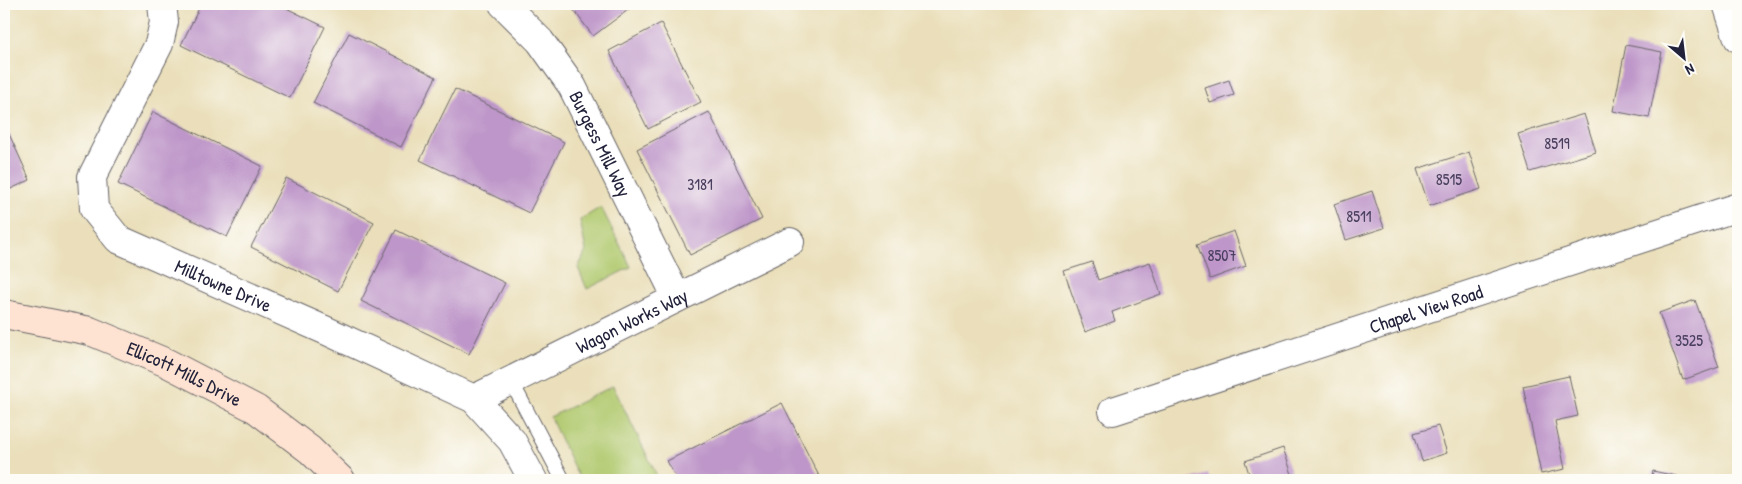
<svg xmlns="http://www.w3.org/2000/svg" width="1742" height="484" font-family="'Patrick Hand',sans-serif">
  <rect width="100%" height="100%" fill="#fdfcf7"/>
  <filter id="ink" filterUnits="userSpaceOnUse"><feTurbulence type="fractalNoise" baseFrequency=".02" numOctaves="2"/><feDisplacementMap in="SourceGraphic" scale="10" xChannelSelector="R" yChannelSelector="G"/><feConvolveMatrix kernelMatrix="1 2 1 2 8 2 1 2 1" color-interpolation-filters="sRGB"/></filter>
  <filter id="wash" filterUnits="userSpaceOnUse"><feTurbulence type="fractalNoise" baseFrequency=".0096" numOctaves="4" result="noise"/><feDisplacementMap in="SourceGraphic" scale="20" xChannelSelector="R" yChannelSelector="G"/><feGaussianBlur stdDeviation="1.12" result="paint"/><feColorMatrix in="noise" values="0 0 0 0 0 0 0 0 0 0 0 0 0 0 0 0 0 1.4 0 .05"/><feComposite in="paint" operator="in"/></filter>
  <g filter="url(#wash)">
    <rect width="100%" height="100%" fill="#eadfba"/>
    <path fill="#b1c96e" stroke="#6a7654" d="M601,207l30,60 -44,22 -9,-21 8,-17 -6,-31z
      M613,386l46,94h-79l-30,-63z"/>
    <g id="blocks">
      <path fill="#be96c9" d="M201,4h77l47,23 -35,71 -109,-53z
        M569,4h67l-43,32z
        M661,23l40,79 -53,27 -39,-78z
        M349,33l87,44 -35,70 -88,-44z
        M1626,45l36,7 -13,66 -36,-7z
        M1229,80l5,15 -24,8 -5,-15z
        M455,89l109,53 -35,71 -109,-53z
        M153,112l109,54 -35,71 -109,-53z
        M709,112l53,107 -72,36 -53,-106z
        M1584,114l12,38 -66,20 -12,-38z
        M4,123l26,57 -26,12z
        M1469,152l12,37 -52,17 -12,-37z
        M286,178l88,44 -36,69 -87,-44z
        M1372,191l12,37 -38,12 -12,-36z
        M396,230l109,53 -36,71 -108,-53z
        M1234,231l12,35 -36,13 -13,-35z
        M1092,262l6,18 52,-18 11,32 -49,18 3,9 -30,11 -21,-61z
        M1695,300l24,67 -36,13 -24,-67z
        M1569,376l9,40 -23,5 10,48 -24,5 -18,-88z
        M782,403l39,77h-144l-10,-19z
        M1438,426l9,27 -25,8 -8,-28z
        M1283,448l11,32h-43l-6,-19z
        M1653,471l37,8v1h-39z
        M1208,474l2,6h-23z"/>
    </g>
  </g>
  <g filter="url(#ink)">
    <use href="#blocks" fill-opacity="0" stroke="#686467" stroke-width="1"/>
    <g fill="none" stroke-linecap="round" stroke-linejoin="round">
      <g stroke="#686467" stroke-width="16">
        <path id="service" d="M511,381l52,99"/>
      </g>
      <g stroke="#686467" stroke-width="30">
        <g id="minor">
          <path id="s1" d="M162,4l2,18 -5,22 -67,133 2,32 24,30 209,92 147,68 38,42 21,39"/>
          <path id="s2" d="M503,4l37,37 32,45 105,212"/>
          <path d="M1727,4l11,34"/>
          <path id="s3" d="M474,399l316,-157"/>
          <path id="s4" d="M1113,411l625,-204"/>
        </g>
      </g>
      <g stroke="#686467" stroke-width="30">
        <g id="secondary">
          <path id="s5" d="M4,314l86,17 77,32 89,46 54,41 31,30"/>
        </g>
      </g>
      <use href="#service" stroke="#fff" stroke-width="14"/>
      <use href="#minor" stroke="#fff" stroke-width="28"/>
      <use href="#secondary" stroke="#fee3d2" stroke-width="28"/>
    </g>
  </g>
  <g text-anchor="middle" stroke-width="4" stroke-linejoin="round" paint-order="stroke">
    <g font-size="16" fill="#493f5e">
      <text x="1557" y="149">8519</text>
      <text x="1449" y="185">8515</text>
      <text x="700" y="190">3181</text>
      <text x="1359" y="222">8511</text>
      <text x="1222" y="261">8507</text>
      <text x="1689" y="346">3525</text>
    </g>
    <g font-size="19" fill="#22223b" stroke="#fdfcf7">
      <text dy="7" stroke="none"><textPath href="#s2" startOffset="172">Burgess Mill Way</textPath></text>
      <text dy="7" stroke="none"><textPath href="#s1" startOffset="375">Milltowne Drive</textPath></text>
      <text dy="7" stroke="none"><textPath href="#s4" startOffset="329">Chapel View Road</textPath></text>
      <text dy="7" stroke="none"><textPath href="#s3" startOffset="176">Wagon Works Way</textPath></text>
      <text dy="7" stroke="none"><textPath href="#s5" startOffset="191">Ellicott Mills Drive</textPath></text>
    </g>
  </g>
  <rect width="1742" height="484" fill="none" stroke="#fdfcf7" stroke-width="20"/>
  <g transform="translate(1684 58) rotate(152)" stroke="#fdfcf7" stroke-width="4" paint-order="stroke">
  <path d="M0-4L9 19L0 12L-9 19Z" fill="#22223b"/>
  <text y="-8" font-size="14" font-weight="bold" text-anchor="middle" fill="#22223b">N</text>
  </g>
</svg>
